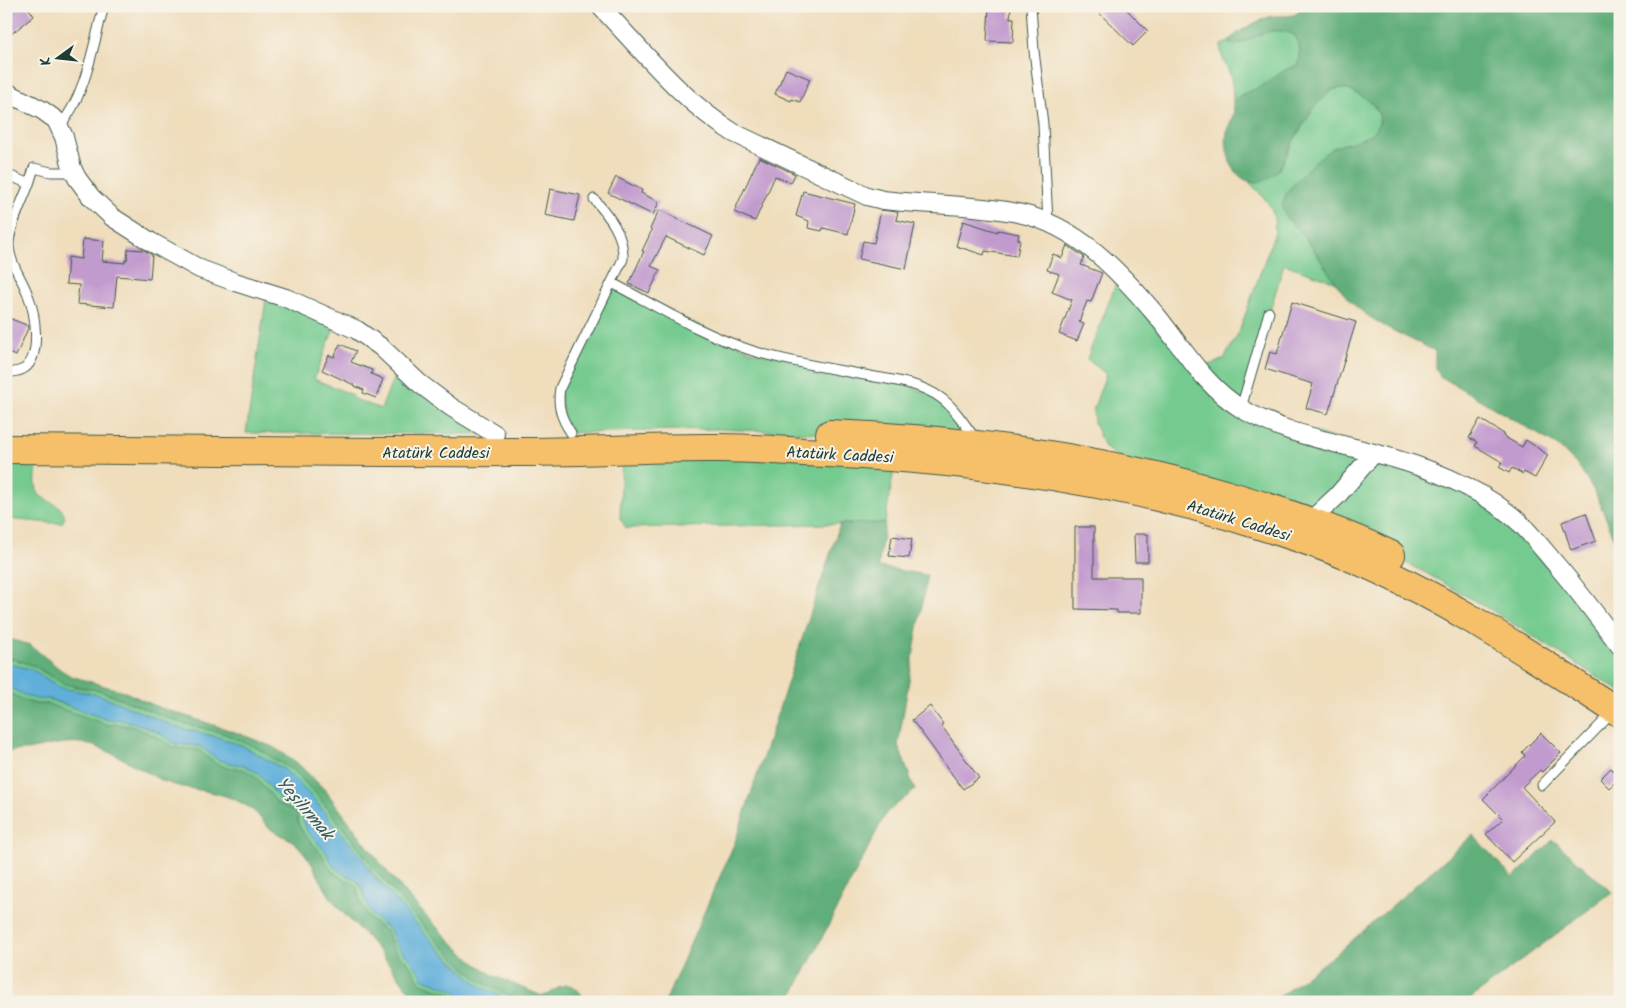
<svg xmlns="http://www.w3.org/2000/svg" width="1626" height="1008" font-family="Kalam,sans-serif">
  <rect width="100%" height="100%" fill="#f7f3e8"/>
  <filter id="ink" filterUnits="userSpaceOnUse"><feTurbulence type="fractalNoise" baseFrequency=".02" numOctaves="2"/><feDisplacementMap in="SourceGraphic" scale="10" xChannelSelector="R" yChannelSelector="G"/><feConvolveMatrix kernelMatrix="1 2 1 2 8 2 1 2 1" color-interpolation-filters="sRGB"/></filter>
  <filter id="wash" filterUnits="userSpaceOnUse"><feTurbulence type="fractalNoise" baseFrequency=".0096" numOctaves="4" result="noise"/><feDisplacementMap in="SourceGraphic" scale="20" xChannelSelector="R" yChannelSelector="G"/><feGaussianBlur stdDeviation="1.12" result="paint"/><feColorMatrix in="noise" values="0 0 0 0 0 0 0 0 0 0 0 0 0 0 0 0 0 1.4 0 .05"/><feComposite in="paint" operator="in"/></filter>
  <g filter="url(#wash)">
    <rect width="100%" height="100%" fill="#efddbc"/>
    <path fill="#75ca8f" stroke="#4a8462" d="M1279,30c12,3 19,4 20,18 3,18 -2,15 -14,23 -8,4 -15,10 -23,15 -10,6 -23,6 -29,17 0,-9 0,-18 -3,-28 -3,-10 -11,-19 -9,-30l7,-3 7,3c18,-4 23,-14 44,-15z
      M1341,88c13,3 27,9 35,21 12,17 -10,30 -24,34 -7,2 -15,2 -22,7 -17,12 -30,28 -44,43v25l16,15 34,49 -52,-18 -43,144 153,50 107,50 119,138v45l-129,-81 -65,-37 -67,-33 -223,-70 -32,-23 -10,-24 -1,-13 13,-36 -19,-15 33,-86 69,86 21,6 14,-6 15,-27 36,-100c0,-27 -9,-32 -26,-50h8l25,-18 9,-19 24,-39 17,-16z
      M612,283l139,68 148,31 43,16 38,47 -138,-11 -126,-5 -145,4 -8,-12 -3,-33z
      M267,292l70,29 -23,58 39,16 -1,3 29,11 18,-45 96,70 -249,-1z
      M6,449h35c-2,13 -8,28 -4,41 5,14 24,10 28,27l-3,6h-11l-45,-4z
      M622,450l274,7 -11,66 -259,5 -6,-10z
      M6,658l7,1 22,7 9,7 31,14 26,4 77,31 44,11 22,9 11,4 33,21 7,5 21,22 86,108 36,40 23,20 5,8 56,32h-9l-30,-14 -20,-15 -5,-8 -23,-20 -37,-40 -86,-108 -27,-27 -42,-24 -22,-8 -45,-11 -76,-32 -39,-7 -28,-18 -27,-7z
      M6,687c15,5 26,14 42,12l60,21 10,-1 20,5 20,8 18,12 24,2 12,9 17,8 15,2 14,8 23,27 19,9 3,5v8l23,30 7,14 23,13 25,44 9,7 7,16 5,6 8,6 14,21 30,11 13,12h-7l-8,-8 -31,-11 -14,-22 -9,-6 -5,-7 -6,-16 -18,-14 -9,-17 -3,-13 -4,-5 -12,-5 -11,-9 -8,-15 -19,-20 -5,-11v-8l-4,-4 -16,-7 -12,-15 -30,-22 -8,1 -12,-4 -17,-14 -24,-2 -20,-12 -18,-8 -19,-4 -10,1 -60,-21c-16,2 -27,-6 -42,-12z"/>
    <path fill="#60ae7a" stroke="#407657" d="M1301,6h319v546l-25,-60 -17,-26 -20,-20 -118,-70 -5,-9v-16c-26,-13 -54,-24 -76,-42 -23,-18 -38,-53 -57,-76 -8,-9 -21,-15 -19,-30 3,-16 36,-47 50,-55 14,-7 53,-9 46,-34 -3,-10 -16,-18 -25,-22 -7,-3 -15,-5 -22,-2 -16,9 -34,41 -42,57 -4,7 -7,18 -13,24 -17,17 -38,14 -47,-10 -3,-9 -5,-19 -3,-29 3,-12 9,-16 6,-29 7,-11 19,-11 29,-17 8,-5 15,-11 23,-16 3,-1 8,-2 11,-4 7,-6 4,-23 0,-29 -3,-4 -5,-4 -10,-5 -21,-5 -33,8 -51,13l-7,-3c6,-9 31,-22 41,-25 8,-2 17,0 24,-2 5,-1 6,-5 8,-9z
      M885,523l-7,44 49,8 -29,170 17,45 -29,23 -97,189h-124l70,-160 105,-318z
      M6,638l24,7 31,25 10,6 54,16 33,15 80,26 35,14 22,14 30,29 60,79 39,45 33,33 17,15 20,14 48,20c9,-1 11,-6 18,-9 13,-7 21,5 25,15h-63l-37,-18 -10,-7 -37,-35 -36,-40 -27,-32 -24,-33 -35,-43 -21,-22 -40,-25 -33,-14 -44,-11 -77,-31 -38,-7 -28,-18 -22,-7 -7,-1z
      M6,692c15,6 25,14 42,12l60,21 10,-1 19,4 18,8 20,12 24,2 17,14 12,4 15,1 12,7 23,28 18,8 2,11 6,11 18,20 8,15 11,9 12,5 4,5 3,13 9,17 18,14 6,16 5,7 9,6 14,22 31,11 8,8h-41c-19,-20 -33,-45 -52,-65 -12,-13 -26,-24 -36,-39 -11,-16 -18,-37 -32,-51 -9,-10 -21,-12 -31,-20 -4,-4 -7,-8 -10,-12 -10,-10 -23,-16 -36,-20 -20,-6 -40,-6 -59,-14 -27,-13 -51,-33 -82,-38 -16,-2 -33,3 -49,6 -8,2 -18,0 -26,4z
      M1473,835l40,43 40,-38 59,52 -146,110h-194l74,-56z"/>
    <path fill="#5fafda" stroke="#3f7687" d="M6,663l27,7 28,18 39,7 76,32 45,11 22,8 42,24 27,27 50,61 9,15 64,72 38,35 10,8 30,14h-46l-13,-12 -30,-11 -14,-21 -8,-6 -5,-6 -7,-16 -18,-15 -7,-16 -3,-12 -6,-8 -13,-5 -10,-8 -7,-14 -19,-21 -7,-22 -19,-9 -23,-27 -14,-8 -15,-2 -11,-3 -18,-14 -24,-2 -18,-12 -20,-8 -20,-5 -9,1 -60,-21c-18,3 -27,-7 -43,-12z"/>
    <g id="blocks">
      <path fill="#c19ace" d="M6,6h21l7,10 -28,22z
        M989,6h22l-1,12h4l-1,24 -26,-1z
        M1092,6h31l25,25 -15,15z
        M786,69l24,10 -10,23 -8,-3 -1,2 -16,-7z
        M759,157l36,17 -4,9 -16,-7 -20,45 -21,-9z
        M616,177l26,13 -1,3 18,9 -6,13 -45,-22z
        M550,189l30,6 -6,26 -29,-6z
        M803,191l52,13 -7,30 -25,-6 -1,3 -14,-3 1,-7 -13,-5z
        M659,210l54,26 -9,19 -38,-18 -15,29 9,4 -11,23 -20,-9 15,-33h-2l10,-21 -2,-1z
        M881,210l17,2 -2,8 19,4 -9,45 -47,-10 4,-18 11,2z
        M963,221l35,11v-2l21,4 -1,5 2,1 -3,16 -32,-5 -1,4 -28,-9z
        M83,239l21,2 -2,20 23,2v-3h2l1,-11 16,1 8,5 -2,24 -33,-3 -3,31 -37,-3 2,-19 -13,-1 2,-27 13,2z
        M1067,245l17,12 -3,8 21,8 -11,29 -4,-1 -8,21 5,2 -7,17 -18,-7 13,-34 -20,-8 7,-18 -12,-4 6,-16 9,4z
        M1292,302l64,20 -28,92 -22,-6 7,-24 -48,-15 5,-17 7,2z
        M6,317l23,9 -13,30 -10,-4z
        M340,344l16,7 -5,11 21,8 -1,4 12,5 -7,19 -13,-5 1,-3 -10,-4v-1l-32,-15 7,-15 5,2z
        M1480,419l24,15 -1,2 19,11 4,-7 22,15 -13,23 -11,-6 -1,2 -11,-6 -3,5 -10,-6 3,-5 -27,-16 2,-4 -8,-4z
        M1586,513l10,28 -25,9 -9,-28z
        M1075,527h19v50h47v36h-24v-3l-42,-1z
        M1134,534h14v28h-13z
        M892,536l20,3 -3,19 -20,-2z
        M930,706l13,18 -2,1 38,53 -16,11 -51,-69z
        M1541,733l20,20 -19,19 -2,-2 -18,17 33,35 -43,40 -26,-28 17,-15 -20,-20 42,-43 -3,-4z
        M1611,768l9,10 -11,10 -9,-9z"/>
    </g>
  </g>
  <g filter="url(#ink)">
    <use href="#blocks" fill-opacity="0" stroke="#3e5548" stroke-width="1"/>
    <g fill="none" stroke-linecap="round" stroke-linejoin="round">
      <g stroke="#3e5548" stroke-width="11">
        <path id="service" d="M1031,6l3,45 9,73 5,98
          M60,126c26,-31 33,-81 44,-120
          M6,174l23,10c-6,16 -21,46 -20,62 1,18 13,32 19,49 7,17 14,60 -3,73 -5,4 -13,4 -19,5
          M29,184l5,-16 17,4h23
          M612,283c46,24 91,52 141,68 36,11 74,17 112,24 25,5 54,7 76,23 14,10 24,27 34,40
          M1241,408l28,-96
          M571,433c-10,-15 -14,-27 -11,-45l63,-129c1,-25 -14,-43 -29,-60
          M1542,785l71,-73"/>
      </g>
      <g stroke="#3e5548" stroke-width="20">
        <path id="minor" d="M600,6c41,43 83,96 134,127l133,63 16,4c45,5 91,4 135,13 59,12 102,59 139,103 26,32 48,71 85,93 45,27 100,34 150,49 46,13 93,33 128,65 14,14 26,30 39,45 21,25 41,52 61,78
          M6,92l36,18 14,10 8,17 8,31 5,10 14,19 21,20 39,25 49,27 35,13 51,16 71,32 24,17 38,36 32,24 44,27
          M1310,521l27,-25 37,-43"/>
      </g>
      <g stroke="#3e5548" stroke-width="30">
        <path id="trunk" d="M830,434c138,5 276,24 408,64 53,16 103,33 153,57
          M6,449c171,1 341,4 512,3 67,0 134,-5 201,-4 28,0 56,2 84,4 156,6 313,26 462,75 29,9 59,19 87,31 95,40 181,99 268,155"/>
      </g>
      <use href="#service" stroke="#fff" stroke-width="9"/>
      <use href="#minor" stroke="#fff" stroke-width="18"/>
      <use href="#trunk" stroke="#f6c06b" stroke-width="28"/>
    </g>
  </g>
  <g text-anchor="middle" stroke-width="4" stroke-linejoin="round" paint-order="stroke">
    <g font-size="16" fill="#1f3d34" stroke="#f7f3e8">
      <text x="436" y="458">Atatürk Caddesi</text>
      <text transform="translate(840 454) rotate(3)" y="6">Atatürk Caddesi</text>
      <text transform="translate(1239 520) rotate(17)" y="6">Atatürk Caddesi</text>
    </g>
    <g font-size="18" font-style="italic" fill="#2f5a5e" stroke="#f7f3e8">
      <text transform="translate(305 808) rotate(49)" y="6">Yeşilırmak</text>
    </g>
  </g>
  <rect width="1626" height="1008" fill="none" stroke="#f7f3e8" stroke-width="25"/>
  <g transform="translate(58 58) rotate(255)" stroke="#f7f3e8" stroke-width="4" paint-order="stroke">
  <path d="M0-4L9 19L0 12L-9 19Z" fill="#1f3d34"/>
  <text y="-8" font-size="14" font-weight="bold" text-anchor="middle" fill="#1f3d34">K</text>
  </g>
</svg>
